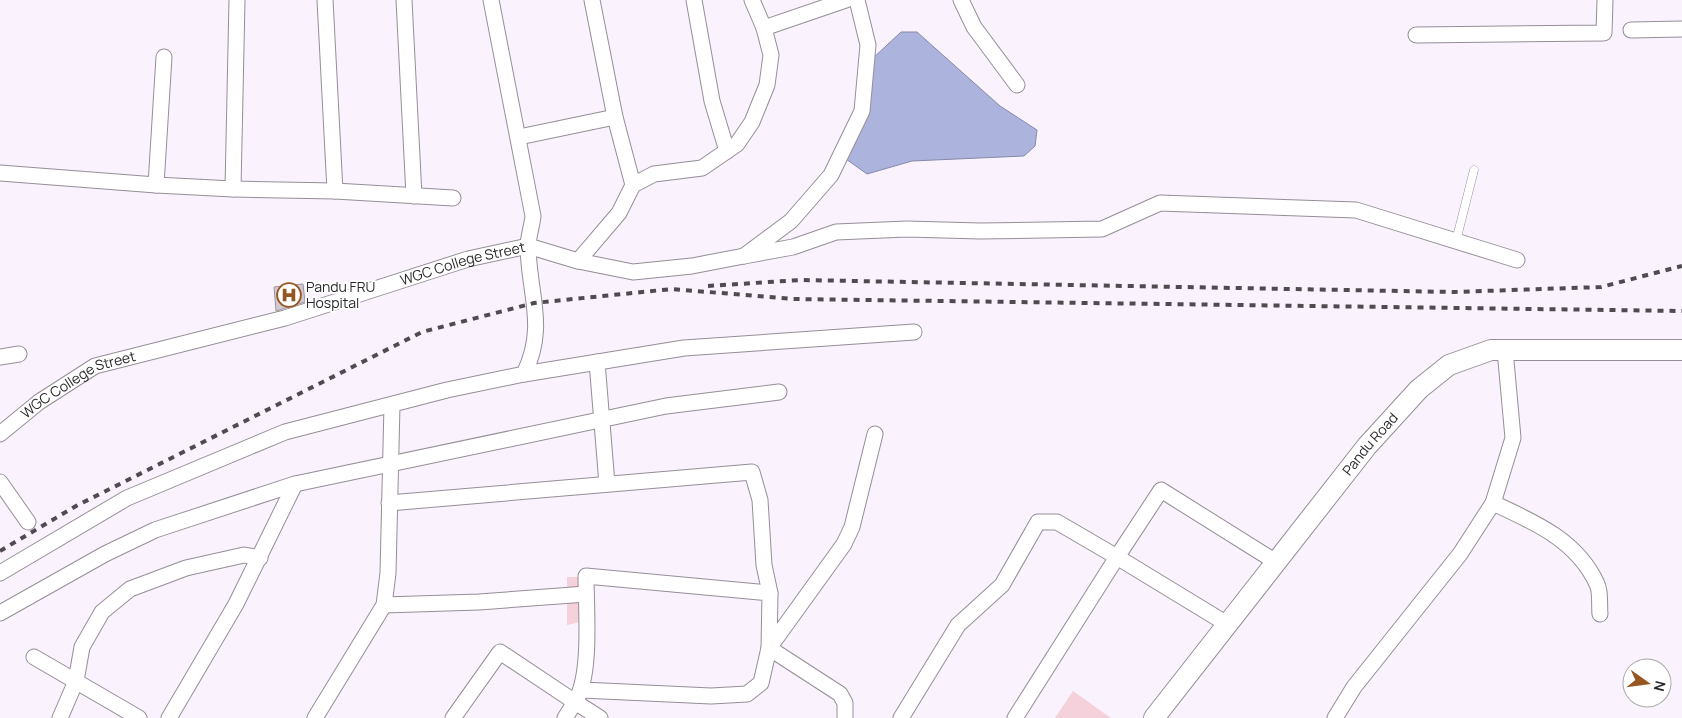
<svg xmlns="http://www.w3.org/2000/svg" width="1682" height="718" font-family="Manrope,sans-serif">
  <rect width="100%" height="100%" fill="#faf2fc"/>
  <path fill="#f5d1dc" d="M567,577h18v44l-18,4z
    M1073,691l38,27h-56z"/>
  <path fill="#acb3dd" stroke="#8589a8" d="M901,32h16l83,74 37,24 -2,16 -11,10 -112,5 -45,13 -21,-15 25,-99z"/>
  <path fill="#d3c9d0" stroke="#a0969d" d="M303,284l2,18 -29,9 -2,-24z"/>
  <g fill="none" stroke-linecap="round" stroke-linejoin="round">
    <g stroke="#958e97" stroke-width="9">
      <path id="lane" d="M1456,241l18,-71"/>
    </g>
    <g stroke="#958e97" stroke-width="17">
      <g id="street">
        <path d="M325,0l10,191"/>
        <path d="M404,0l10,196"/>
        <path d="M592,0l23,117 18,68"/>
        <path d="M694,0l18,101 15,50"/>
        <path d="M752,0l12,28 82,-28"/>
        <path d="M961,0l13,27 43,58"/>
        <path d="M1631,30l51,-1"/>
        <path d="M1416,35l188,-2 1,-33"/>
        <path d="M164,57l-8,128 77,4 4,-189"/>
        <path d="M519,137l96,-20"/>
        <path d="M0,173l156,12"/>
        <path d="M233,189l102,2 118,7"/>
        <path d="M744,256l49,-9 43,-15 71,-3 73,2 122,-2 58,-26 196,7 161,50"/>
        <path d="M578,261l55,11 59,-6 52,-10 47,-35 40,-46 31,-64 6,-66 -11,-45"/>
        <path d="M0,357l19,-3"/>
        <path d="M597,362l10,122"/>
        <path d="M524,374l160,-26 230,-16"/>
        <path id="s1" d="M0,434l39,-32 56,-36 190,-48 183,-59 60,-13 50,15 41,-48 14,-28 21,-11 48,-6 35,-24 15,-22 15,-37 4,-30 -7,-27"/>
        <path d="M0,482l28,40"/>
        <path d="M389,503l363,-31 8,28 4,65 6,28"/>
        <path d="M1493,503c41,19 84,37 104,81 4,8 2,21 3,30"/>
        <path d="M0,573l127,-75 158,-66 162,-42 77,-16c23,-47 5,-79 4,-127 0,-10 4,-21 5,-31l-42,-216"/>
        <path d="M384,605l95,-3 107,-8"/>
        <path d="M0,613l105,-59 50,-24 140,-46 371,-78 113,-14"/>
        <path d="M1227,624l-110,-67 44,-67 115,72"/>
        <path d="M34,657l105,61"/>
        <path d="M60,718l16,-37 6,-34 20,-35 28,-23 56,-21 58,-13 16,3"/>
        <path d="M169,718l67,-114 59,-120"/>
        <path d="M315,718l69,-113 4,-32 4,-168"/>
        <path d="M453,718l47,-66 75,50c17,-27 11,-92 11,-126l184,17 -1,55 -8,35 -14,11 -36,2 -129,-6"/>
        <path d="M565,718l10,-16 25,16"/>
        <path d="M845,718v-15l-5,-9 -71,-46 75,-104 8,-17 23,-93"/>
        <path d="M901,718l57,-93 44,-40 36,-63h19l60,35 -102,161"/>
        <path d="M1335,718l19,-31 106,-133 33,-51 20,-65 -8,-88"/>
      </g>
    </g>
    <g stroke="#958e97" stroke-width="22">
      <g id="secondary">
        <path id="s2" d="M1154,718l213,-272 52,-57 30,-24 42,-15h191"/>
      </g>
    </g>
    <use href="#lane" stroke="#fff" stroke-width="8"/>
    <use href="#street" stroke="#fff" stroke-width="15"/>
    <use href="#secondary" stroke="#fff" stroke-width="20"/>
    <path stroke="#4f4b50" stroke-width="4" stroke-dasharray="6 6" stroke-linecap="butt" d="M708,286l92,-6 654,12 147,-5 81,-21
      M0,551l76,-45 346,-174 112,-29 138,-14 121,10 889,12"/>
  </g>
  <defs>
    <g id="hospital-ring" transform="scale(1.25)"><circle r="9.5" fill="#fff" stroke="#96561f" stroke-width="1.5"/><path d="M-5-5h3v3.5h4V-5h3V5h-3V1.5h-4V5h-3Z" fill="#96561f"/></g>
  </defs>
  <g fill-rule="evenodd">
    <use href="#hospital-ring" x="289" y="295"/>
  </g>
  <g text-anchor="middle" stroke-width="4" stroke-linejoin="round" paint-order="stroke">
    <g font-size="14" fill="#2a272b" stroke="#fff">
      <text dy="5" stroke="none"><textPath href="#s1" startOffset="499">WGC College Street</textPath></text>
      <text dy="5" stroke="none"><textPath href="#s1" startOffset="94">WGC College Street</textPath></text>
      <text dy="5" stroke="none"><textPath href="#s2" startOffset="349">Pandu Road</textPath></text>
    </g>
    <g font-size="14" fill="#2a272b" stroke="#fff" text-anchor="start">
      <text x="306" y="292">Pandu FRU<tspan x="306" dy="16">Hospital</tspan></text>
    </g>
  </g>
  <g transform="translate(1647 683) rotate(104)"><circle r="24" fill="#ffffff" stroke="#aaa9aa"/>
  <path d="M0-4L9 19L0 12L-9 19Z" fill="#96561f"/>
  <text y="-8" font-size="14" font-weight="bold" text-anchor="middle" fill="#2a272b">N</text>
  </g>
</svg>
